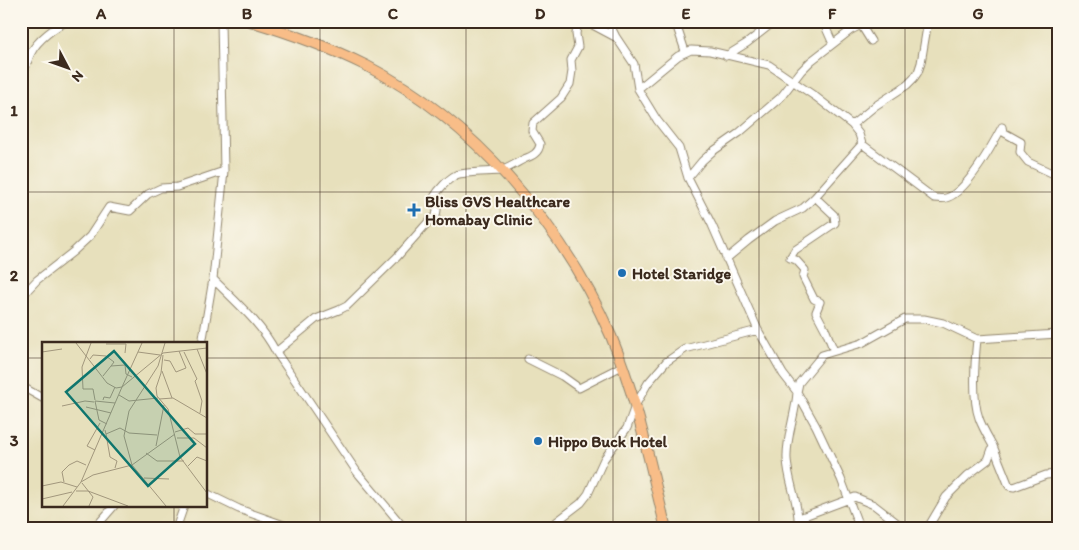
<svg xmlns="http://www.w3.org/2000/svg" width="1079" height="550" font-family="Itim,sans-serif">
  <rect width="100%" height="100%" fill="#fbf7ec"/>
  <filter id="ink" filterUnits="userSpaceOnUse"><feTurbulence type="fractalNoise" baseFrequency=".02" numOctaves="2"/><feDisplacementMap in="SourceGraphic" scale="10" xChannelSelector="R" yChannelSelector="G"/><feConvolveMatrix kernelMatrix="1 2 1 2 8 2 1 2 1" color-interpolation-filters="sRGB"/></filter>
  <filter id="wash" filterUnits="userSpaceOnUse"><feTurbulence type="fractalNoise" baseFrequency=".0096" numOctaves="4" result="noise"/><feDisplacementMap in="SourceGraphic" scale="20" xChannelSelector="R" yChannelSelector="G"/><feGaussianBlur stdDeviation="1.12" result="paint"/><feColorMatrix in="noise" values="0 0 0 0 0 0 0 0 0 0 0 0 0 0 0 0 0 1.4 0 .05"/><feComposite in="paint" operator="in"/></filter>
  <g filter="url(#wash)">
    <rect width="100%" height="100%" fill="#e7e0bc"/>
  </g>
  <g filter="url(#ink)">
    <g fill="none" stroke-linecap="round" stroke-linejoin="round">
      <g stroke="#91856d" stroke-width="9">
        <path id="minor" d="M585,21l30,16
          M608,21l8,16 18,27 4,25 19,31 22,28 9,30 24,47 46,105 25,44 14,18c-1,22 -11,44 -10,67 1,23 13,46 11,70
          M675,21l10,30
          M821,21l4,5 8,18
          M726,56l21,-13 28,-22
          M21,76c6,-8 6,-16 10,-23 6,-13 25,-27 37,-32
          M638,89l40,-33 13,-6 19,1 59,14 47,32 36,28 7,9 3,10 -47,53 -12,11 -28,13 -26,19 -23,19
          M852,125l23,-19 32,-21 7,-7 4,-6 3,-9 7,-42
          M1002,127l1,5 18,10 -1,10 8,10 30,14
          M862,144l72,54c4,0 8,1 12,0 20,-5 47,-54 56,-71
          M688,178l14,-17 10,-9 27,-19 42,-36 20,-26 10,-10 40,-31 10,-5 10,16
          M815,197l19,18 1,8 -40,27 -5,8 6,2 9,10 -2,7 11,22 6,3 -4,10 10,19 8,20
          M213,279c23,23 48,44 63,73l81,120 48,57
          M21,297l16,-17 37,-29 16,-15 19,-29 21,4 18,-17 13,-6 16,-1 47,-16
          M202,344l11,-65 11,-108 -3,-150
          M276,352l40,-33 23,-9 8,-4 50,-49 32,-36 7,-5 1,-6 -3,-13c4,-7 14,-18 22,-22 7,-3 33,-3 43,-4 9,-2 17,-8 25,-12 8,-3 15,-6 16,-15l-8,-13 1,-8 28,-25 9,-14 2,-13 -1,-11 7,-13 -2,-13 2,-13
          M528,359l34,17 17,12 43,-22
          M21,386l23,13
          M993,446l16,40 5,1 32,-12 12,-1
          M206,493l33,16 56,20
          M799,518l56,-21 19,8 31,24
          M94,529l20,-23
          M176,529l8,-23
          M547,529l34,-26 7,-9 16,-35 23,-31 8,-22 13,-23 18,-21 19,-13 73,-19
          M860,529l-19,-50 -25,-53 -19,-34 2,-9 23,-28 40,-12 43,-24h19l19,4 34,16 81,-5
          M927,529l19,-32 22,-22 20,-15 5,-14c-5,-9 -11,-19 -14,-28 -7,-19 -4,-59 -2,-79"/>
      </g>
      <g stroke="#91856d" stroke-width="12">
        <path id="highway" d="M250,21c40,12 79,26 117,45 107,55 196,160 244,270 26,62 39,128 55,193"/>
      </g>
      <use href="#minor" stroke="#fff" stroke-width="7"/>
      <use href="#highway" stroke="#f8bd88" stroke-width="10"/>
    </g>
  </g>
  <path fill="none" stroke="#3b2a1e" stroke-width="1" stroke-opacity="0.55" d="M174,21v323M320,21v508M466,21v508M613,21v508M759,21v508M905,21v508M21,192h1037M21,358h23M206,358h852M174,506v23"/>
  <g fill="#1f6fb2" stroke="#fbf7ec" stroke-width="2">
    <path d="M411.5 202.5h5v5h5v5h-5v5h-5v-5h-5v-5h5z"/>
    <circle cx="622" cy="273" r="5"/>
    <circle cx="538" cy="441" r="5"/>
  </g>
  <g text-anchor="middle" stroke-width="4" stroke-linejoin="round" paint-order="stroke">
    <g font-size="16" font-weight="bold" fill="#3b2a1e" stroke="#fbf7ec" text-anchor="start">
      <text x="425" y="207">Bliss GVS Healthcare<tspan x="425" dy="18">Homabay Clinic</tspan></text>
      <text x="632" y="279">Hotel Staridge</text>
      <text x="548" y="447">Hippo Buck Hotel</text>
    </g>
  </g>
  <g transform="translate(42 342)">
    <rect width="165" height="165" fill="#e7e0bc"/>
    <path fill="none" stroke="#a2977d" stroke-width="1" d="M34,1l31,40 9,5 6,-1 20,-44M49,1l-9,24 1,22h10l2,11M123,1l-7,23 -29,45 -5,25 8,29 34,41M64,2h20l-1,9M155,7l10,25M0,10l20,-3M96,10l22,3M142,10l13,27 -2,2 7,20 -2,12M121,13l-2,18 -5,15 1,8 11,13 12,48 27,36M48,17l3,-4 13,1 8,6 -3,4M122,18l6,1 6,11 10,-4 -7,-17M120,29l10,27M61,34l8,-10 14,-1 1,9 6,3M77,53l10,6 29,-3M117,57l14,-1 34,20M61,58l1,-3 6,1 5,-11M20,64l23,-5 9,1M44,65l25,6M65,82l-8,-4 -4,-19 20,2M63,88l1,4 14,-6 9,5 28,2M133,90l13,-4 7,6h12M64,92l4,23 7,4 -2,7M135,96h17l13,10M114,104l8,-41M53,108l-8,-4 13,-23M104,111l11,8h27M90,123l43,-31M146,124l9,-9 10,4M102,136l25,1M22,140l-2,-10 7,-7 8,-4 9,4M39,140l41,-95 41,-34 44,-5M40,141l11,14 -4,9M0,144l19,-4 16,5M34,149h12l40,15M0,157l30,-7M21,164l18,-24 12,-7 39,-10"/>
    <path fill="#0f766e" fill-opacity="0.15" stroke="#0f766e" stroke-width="2.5" d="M72,9l81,93 -47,42 -82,-94z"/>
    <rect width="165" height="165" fill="none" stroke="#3b2a1e" stroke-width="2.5"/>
  </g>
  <rect width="1079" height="550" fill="none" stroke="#fbf7ec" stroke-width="55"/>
  <g transform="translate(68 68) rotate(131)" stroke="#fbf7ec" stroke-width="4" paint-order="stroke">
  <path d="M0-4L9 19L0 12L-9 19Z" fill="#3b2a1e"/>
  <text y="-8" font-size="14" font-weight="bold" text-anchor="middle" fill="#3b2a1e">N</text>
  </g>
  <rect x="28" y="28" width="1024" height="494" fill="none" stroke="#3b2a1e" stroke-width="2"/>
  <g font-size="16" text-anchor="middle" font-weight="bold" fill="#3b2a1e">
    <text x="101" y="19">A</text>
    <text x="247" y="19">B</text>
    <text x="393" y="19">C</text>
    <text x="540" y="19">D</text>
    <text x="686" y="19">E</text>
    <text x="832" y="19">F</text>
    <text x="978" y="19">G</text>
    <text x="14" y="116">1</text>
    <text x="14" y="281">2</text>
    <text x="14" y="446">3</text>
  </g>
</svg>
